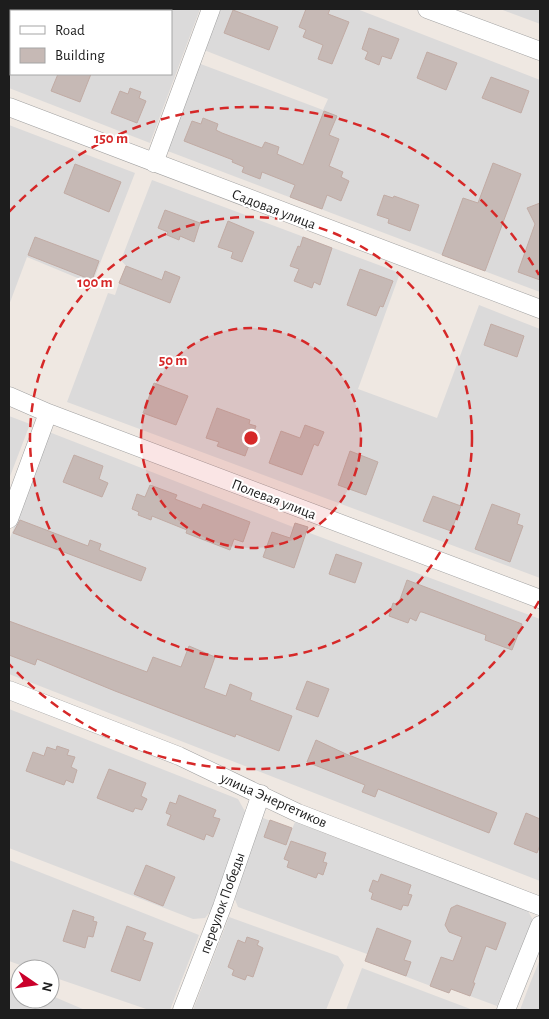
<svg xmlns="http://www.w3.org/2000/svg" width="549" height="1019" font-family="'Alegreya Sans',sans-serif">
  <rect width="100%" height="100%" fill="#efe8e2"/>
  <path fill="#dbdada" d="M28,9h172l-50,134 -141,-55v-35l2,-6v27h160v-63h-144z
    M220,9h137l183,71v212l-375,-142 33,-87 125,47 5,-11 -124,-49z
    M500,9h40v15l-5,-2z
    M9,125l126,48 -43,111 -65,-27 -18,48z
    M152,180l248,93 -42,116 79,29 42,-113 61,24v249l-473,-176 41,-109 7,2 4,-12 7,-17 -5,-6z
    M9,416l21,8 -21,55z
    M49,432l244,95 2,-4 13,4 -1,5 233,87v262l-531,-207v-133z
    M9,709l229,90 9,16 -34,93 -8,10 -12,1 -184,-71z
    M263,818l29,11 3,-7 233,89 6,11 -23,58 -3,-1 -11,27 -46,-17 -2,4 -84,-32 2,-7 -129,-47 -4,-10z
    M9,860l190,75 -29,75h-21l-99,-34v-7h-19l-22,-8z
    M229,917l109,39 6,9 -18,45h-133z
    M540,959v51h-20l9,-24z
    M362,968l111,42h-127z
    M9,978l11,5v16h30v-4l35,15h-76z"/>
  <path fill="#c6b9b5" stroke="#c1aba4" d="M306,9h24l-2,5 21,8 -17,42 -14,-5 5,-14 -20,-8 3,-7 -7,-3z
    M233,10l45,17 -9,23 -45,-17z
    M369,28l30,11 -8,20 -9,-3 -3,9 -14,-6 3,-7 -6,-3z
    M427,52l30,11 -11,27 -29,-12z
    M58,74h33l-11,28 -29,-11z
    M491,77l38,14 -8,22 -39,-15z
    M130,88l11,4 -2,6 7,3 -9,22 -26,-10 9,-22 8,3z
    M324,111l13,5 -8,19 10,4 -10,27 14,6 -2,5 8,4 -8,20 -14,-6 -5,14 -32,-12 5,-12 -33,-13 -2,7 -18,-7 2,-5 -12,-5 1,-2 -49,-19 8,-20 9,3 2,-6 15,6 -2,6 6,3 40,15 3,-6 14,5 -2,7 26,11z
    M493,163l28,11 -36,97 -43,-16 21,-57 15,5z
    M75,164l46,18 -12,30 -45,-19z
    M384,195l9,3 1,-2 25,9 -9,26 -22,-8 1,-4 -12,-4z
    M540,203v77l-22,-8 17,-48 -8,-16z
    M165,210l35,13 -6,19 -14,-6 -1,4 -12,-5 1,-3 -10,-4z
    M228,221l26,11 -12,30 -11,-4 2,-6 -15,-5z
    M35,237l64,24 -7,19 -64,-25z
    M303,237l29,11 -12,37 -6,-3 -2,6 -18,-7 5,-12 -9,-3 8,-20 2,1z
    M126,266l36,14 3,-9 15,6 -10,26 -51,-20z
    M360,269l33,12 -10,26 -3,-1 -4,10 -29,-11z
    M491,324l33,12 -7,21 -33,-12z
    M154,383l34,13 -12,29 -33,-12z
    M217,408l33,12 -1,4 7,2 -11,30 -28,-10 2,-4 -13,-4z
    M305,425l19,7 -6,14 -4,-2 -12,31 -33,-12 12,-32 19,7z
    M350,451l28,11 -12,33 -28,-10z
    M74,455l29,11 -4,13 9,4 -6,14 -39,-15z
    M150,485l27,10 -2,4 26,10 2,-5 47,18 -7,20 -9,-3 -4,11 -44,-17 1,-3 -35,-14 -1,4 -13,-5 1,-3 -7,-3 5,-15 8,3z
    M433,496l28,10 -10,25 -28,-10z
    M492,504l28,10 -3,10 6,2 -13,36 -35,-13z
    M20,520l68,26 2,-6 11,4 -2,6 47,18 -5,13 -128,-48z
    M295,523l13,4 -14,41 -31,-11 9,-25 18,6z
    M336,554l26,9 -7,20 -26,-9z
    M407,580l115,44 -10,26 -27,-10 1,-5 -64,-23h-2l-4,9 -6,-3 -2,5 -19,-7 4,-13 5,2z
    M9,621l138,51 6,-15 28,10 8,-21 26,11 -11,31 22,8 4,-12 22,9 -2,7 42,16 -13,35 -43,-17 -1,3 -120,-46 -78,-32 -2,6 -26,-10z
    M307,681l22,8 -11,28 -22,-8z
    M316,740l30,14 151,59 -8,20 -111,-44 -3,8 -13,-5 3,-7 -58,-23z
    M57,746l12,4 -2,5 8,2 -4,10 6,3 -4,13 -7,-3 -2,5 -38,-14 7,-19 11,4 3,-9 9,3z
    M109,769l37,14 -5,13 6,3 -5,11 -7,-2 -2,4 -36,-14z
    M179,795l37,15 -3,7 7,2 -7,18 -7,-3 -2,6 -37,-15 4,-10 -5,-2 4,-11 6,2z
    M526,813l14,6v26l-3,8 -23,-9z
    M270,820l22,8 -6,17 -22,-8z
    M291,841l35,12 -3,9 4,1 -4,12 -5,-2 -2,5 -29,-11 2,-6 -5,-2z
    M146,865l29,12 -12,29 -29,-12z
    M381,874l30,11 -3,9 4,1 -4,11 -5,-1 -2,5 -30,-11 2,-6 -4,-2 4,-11 5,2z
    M457,905l49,18 -10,27 -10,-4 -13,37h2l-5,13 -19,-7 -2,4 -19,-7 11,-29 12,4 9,-24 -13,-5 -4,-7 6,-17z
    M73,910l21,7 -1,4 4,1 -4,15 -5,-1 -3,12 -22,-7z
    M127,926l19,7 -3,7 10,3 -13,38 -29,-10z
    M377,928l34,13 -7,19 7,2 -5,14 -41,-15z
    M247,937l12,4 -2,4 6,3 -10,29 -6,-2 -2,5 -13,-5 2,-5 -6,-3 10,-27 7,3z"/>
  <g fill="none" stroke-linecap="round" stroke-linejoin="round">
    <g stroke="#a1a1a1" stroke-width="19">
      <path id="minor" d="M427,9l113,42
        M9,25l2,-6
        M9,107l531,202
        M154,163l57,-154
        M9,396l39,17 492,186
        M9,519l39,-106
        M9,690l170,66 119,57 242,93
        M182,1010l40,-103 39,-113
        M506,1010l34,-85"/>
    </g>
    <use href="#minor" stroke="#fff" stroke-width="18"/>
  </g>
  <circle cx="251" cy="438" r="110" fill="#d62828" fill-opacity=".12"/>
  <g fill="none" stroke="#d62828" stroke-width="2.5" stroke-dasharray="9 6">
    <circle cx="251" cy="438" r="110"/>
    <circle cx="251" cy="438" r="221"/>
    <path d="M539 601A331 331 0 0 1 9 664M9 212A331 331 0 0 1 539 275"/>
  </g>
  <g text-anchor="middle" stroke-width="4" stroke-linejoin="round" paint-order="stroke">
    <g font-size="15" fill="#1d1d1d" stroke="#fff">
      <text transform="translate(274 209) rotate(21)" y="5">Садовая улица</text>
      <text transform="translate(274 499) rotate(21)" y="5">Полевая улица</text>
      <text transform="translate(274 800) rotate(24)" y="5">улица Энергетиков</text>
      <text transform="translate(222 903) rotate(-70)" y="5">переулок Победы</text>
    </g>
  </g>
  <circle cx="251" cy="438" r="8" fill="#d62828" stroke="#fff" stroke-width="2.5"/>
  <g font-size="15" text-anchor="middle" font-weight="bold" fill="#d62828" stroke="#fff" stroke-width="4" stroke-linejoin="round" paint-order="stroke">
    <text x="111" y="143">150 m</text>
    <text x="95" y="287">100 m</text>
    <text x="173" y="365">50 m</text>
  </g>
  <rect width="549" height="1019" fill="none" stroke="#1d1d1d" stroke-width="20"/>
  <rect x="10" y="10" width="162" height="65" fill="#ffffff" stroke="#a5a5a5"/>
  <rect x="20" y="26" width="25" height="8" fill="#ffffff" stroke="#a5a5a5"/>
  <text x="55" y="35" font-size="15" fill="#1d1d1d">Road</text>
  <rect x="20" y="48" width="25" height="15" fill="#c6b9b5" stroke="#a5a5a5"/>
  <text x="55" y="60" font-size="15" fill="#1d1d1d">Building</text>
  <g transform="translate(35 984) rotate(103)"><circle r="24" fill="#ffffff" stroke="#a5a5a5"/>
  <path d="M0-4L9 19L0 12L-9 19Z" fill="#ca002a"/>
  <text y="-8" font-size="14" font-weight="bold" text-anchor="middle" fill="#1d1d1d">N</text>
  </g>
</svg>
